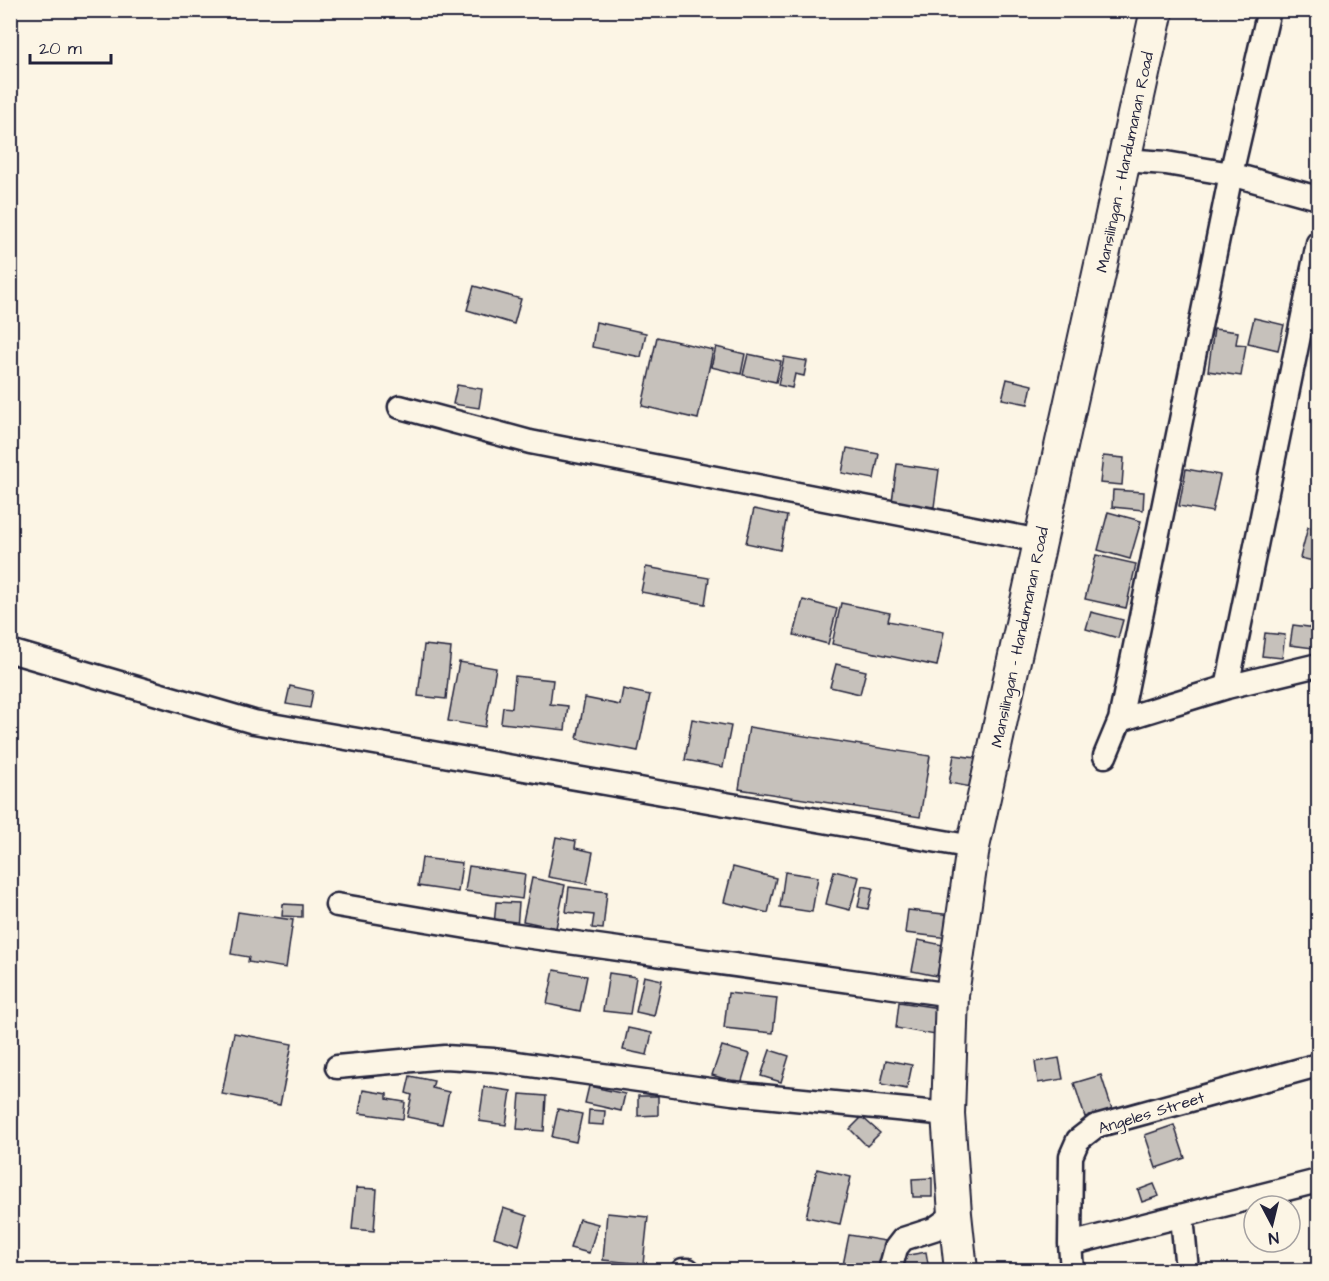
<svg xmlns="http://www.w3.org/2000/svg" width="1329" height="1281" font-family="'Architects Daughter',sans-serif">
  <rect width="100%" height="100%" fill="#fcf5e5"/>
  <filter id="ink" filterUnits="userSpaceOnUse"><feTurbulence type="fractalNoise" baseFrequency=".0167" numOctaves="2"/><feDisplacementMap in="SourceGraphic" scale="12" xChannelSelector="R" yChannelSelector="G"/><feConvolveMatrix kernelMatrix="1 2 1 2 8 2 1 2 1" color-interpolation-filters="sRGB"/></filter>
  <g filter="url(#ink)">
    <path fill="#c6c1bb" stroke="#22223b" stroke-width="1.5" d="M474,286l47,13 -7,25 -47,-14z
      M1254,318l30,7 -6,25 -30,-7z
      M596,322l50,11 -5,24 -49,-10z
      M1214,329l24,3 -2,12 10,1 -5,31 -33,-5z
      M657,337l56,13 -15,69 -56,-13z
      M716,347l29,7 -4,20 -30,-7z
      M748,354l33,7 -5,21 -33,-7z
      M784,357l23,4 -3,15 -9,-2 -3,14 -14,-3z
      M1007,379l25,6 -4,19 -26,-5z
      M457,385l25,4 -3,19 -26,-4z
      M847,448l32,6 -5,25 -32,-6z
      M1103,456l21,2 -2,27 -22,-2z
      M897,464l42,6 -5,37 -42,-5z
      M1186,469l34,6 -8,37 -33,-6z
      M1113,490l31,2 -1,18 -31,-3z
      M754,509l33,7 -7,34 -34,-7z
      M1108,512l33,9 -11,38 -32,-9z
      M1308,527l10,2v33l-18,-4z
      M1096,555l40,9 -10,44 -41,-9z
      M646,567l63,11 -4,26 -64,-12z
      M803,600l34,9 -9,35 -34,-9z
      M841,603l49,10 -2,8 56,11 -7,34 -105,-22z
      M1091,612l32,8 -5,18 -32,-9z
      M1293,625l23,3 -3,20 -23,-3z
      M1265,633l20,2 -3,23 -20,-2z
      M424,645l27,3 -5,51 -28,-3z
      M459,662l37,6 -11,59 -37,-6z
      M836,664l30,7 -6,23 -30,-7z
      M515,676l38,4 -3,24 18,2 -3,24 -64,-7 2,-16 9,1z
      M290,686l23,5 -3,17 -24,-4z
      M623,689l27,6 -12,56 -61,-12 8,-41 35,7z
      M692,719l39,7 -8,41 -38,-7z
      M749,727l181,29 -10,61 -181,-28z
      M954,755l22,3 -5,29 -22,-4z
      M556,837l20,4 -1,7 18,4 -6,32 -39,-7z
      M422,858l40,5 -4,29 -40,-6z
      M469,866l56,8 -3,25 -57,-8z
      M733,867l43,11 -8,35 -44,-11z
      M834,871l25,6 -9,33 -24,-6z
      M785,872l33,5 -6,35 -32,-5z
      M532,878l33,7 -9,43 -33,-7z
      M862,886l11,2 -5,21 -10,-2z
      M569,887l38,5 -4,37 -11,-1 2,-13 -28,-3z
      M496,902l23,1 -2,25 -23,-2z
      M283,904l19,1v12l-20,-1z
      M908,910l44,5 -3,23 -44,-5z
      M238,912l55,8 -7,48 -38,-6 1,-5 -18,-3z
      M918,940l25,5 -6,31 -25,-5z
      M554,970l33,6 -7,35 -33,-7z
      M609,973l27,4 -6,37 -27,-3z
      M644,976l18,4 -8,36 -18,-4z
      M728,993l49,5 -4,35 -49,-5z
      M899,1002l40,6 -4,27 -39,-7z
      M628,1028l24,5 -5,22 -24,-5z
      M234,1033l58,11 -12,61 -58,-11z
      M722,1046l28,8 -9,30 -29,-9z
      M770,1050l19,6 -8,26 -20,-6z
      M1059,1058l4,21 -25,4 -3,-21z
      M886,1060l26,5 -5,24 -26,-5z
      M1101,1075l11,34 -27,8 -11,-34z
      M410,1076l24,5 -2,7 17,4 -7,32 -35,-7 5,-22 -6,-2z
      M589,1086l36,8 -4,17 -36,-8z
      M484,1087l27,4 -5,34 -27,-4z
      M363,1090l24,4v5l18,3 -2,17 -44,-6z
      M520,1094l26,2 -2,35 -27,-2z
      M638,1096h20v19l-20,1z
      M558,1109l24,5 -6,28 -24,-5z
      M589,1110l16,1 -1,14 -16,-1z
      M862,1117l18,16 -13,13 -17,-17z
      M1174,1125l11,33 -29,10 -11,-33z
      M817,1169l34,8 -11,47 -34,-7z
      M932,1178v19h-19l-1,-18z
      M1154,1184l5,12 -17,6 -4,-12z
      M356,1188l21,1 -3,42 -22,-2z
      M503,1208l24,8 -8,29 -25,-8z
      M607,1213l41,4 -5,47 -40,-4z
      M579,1219l19,5 -9,29 -19,-5z
      M849,1235l37,6 -5,29h-39z
      M926,1252l3,18h-29l3,-14z"/>
    <g fill="none" stroke-linecap="round" stroke-linejoin="round">
      <g stroke="#22223b" stroke-width="27">
        <path id="street" d="M1124,160l42,3 65,11 87,24
          M400,407l130,35 510,99
          M10,651l244,71 719,125
          M1227,687l91,-444
          M1120,720l107,-33 91,-22
          M1105,756l15,-36 111,-546 38,-164
          M337,905l166,28 449,62
          M337,1067l108,-10 49,3 238,33 216,21
          M1182,1216l5,54
          M1070,1244l248,-63
          M683,1270h5
          M890,1270l6,-22 7,-9 31,-10 21,-15
          M1072,1270l-2,-26 1,-88 7,-16 18,-14 222,-61"/>
      </g>
      <g stroke="#22223b" stroke-width="36">
        <path id="secondary" d="M961,1270l-6,-56 -7,-100 4,-119 21,-148 184,-837"/>
      </g>
      <use href="#street" stroke="#fcf5e5" stroke-width="22"/>
      <use href="#secondary" stroke="#fcf5e5" stroke-width="32"/>
    </g>
  </g>
  <g text-anchor="middle" stroke-width="5" stroke-linejoin="round" paint-order="stroke">
    <g font-size="16" fill="#22223b" stroke="#fcf5e5">
      <text transform="translate(1124 162) rotate(-78)" y="6">Mansilingan - Handumanan Road</text>
      <text transform="translate(1019 637) rotate(-78)" y="6">Mansilingan - Handumanan Road</text>
      <text transform="translate(1151 1112) rotate(-17)" y="6">Angeles Street</text>
    </g>
  </g>
  <rect width="1329" height="1281" fill="none" stroke="#fcf5e5" stroke-width="36"/>
  <rect x="18" y="18" width="1293" height="1245" fill="none" stroke="#22223b" stroke-width="2" filter="url(#ink)"/>
  <g transform="translate(1272 1224) rotate(173)"><circle r="28" fill="#fcf5e5" stroke="#a5a1a1" stroke-width="1.5"/>
  <path d="M0-4.5L10 22L0 15L-10 22Z" fill="#22223b"/>
  <text y="-9" font-size="16" font-weight="bold" text-anchor="middle" fill="#22223b">N</text>
  </g>
  <path d="M30 54v9h81v-9" fill="none" stroke="#22223b" stroke-width="3"/>
  <text x="39" y="54" font-size="18" fill="#22223b" stroke="#fcf5e5" stroke-width="4.5" paint-order="stroke">20 m</text>
</svg>
